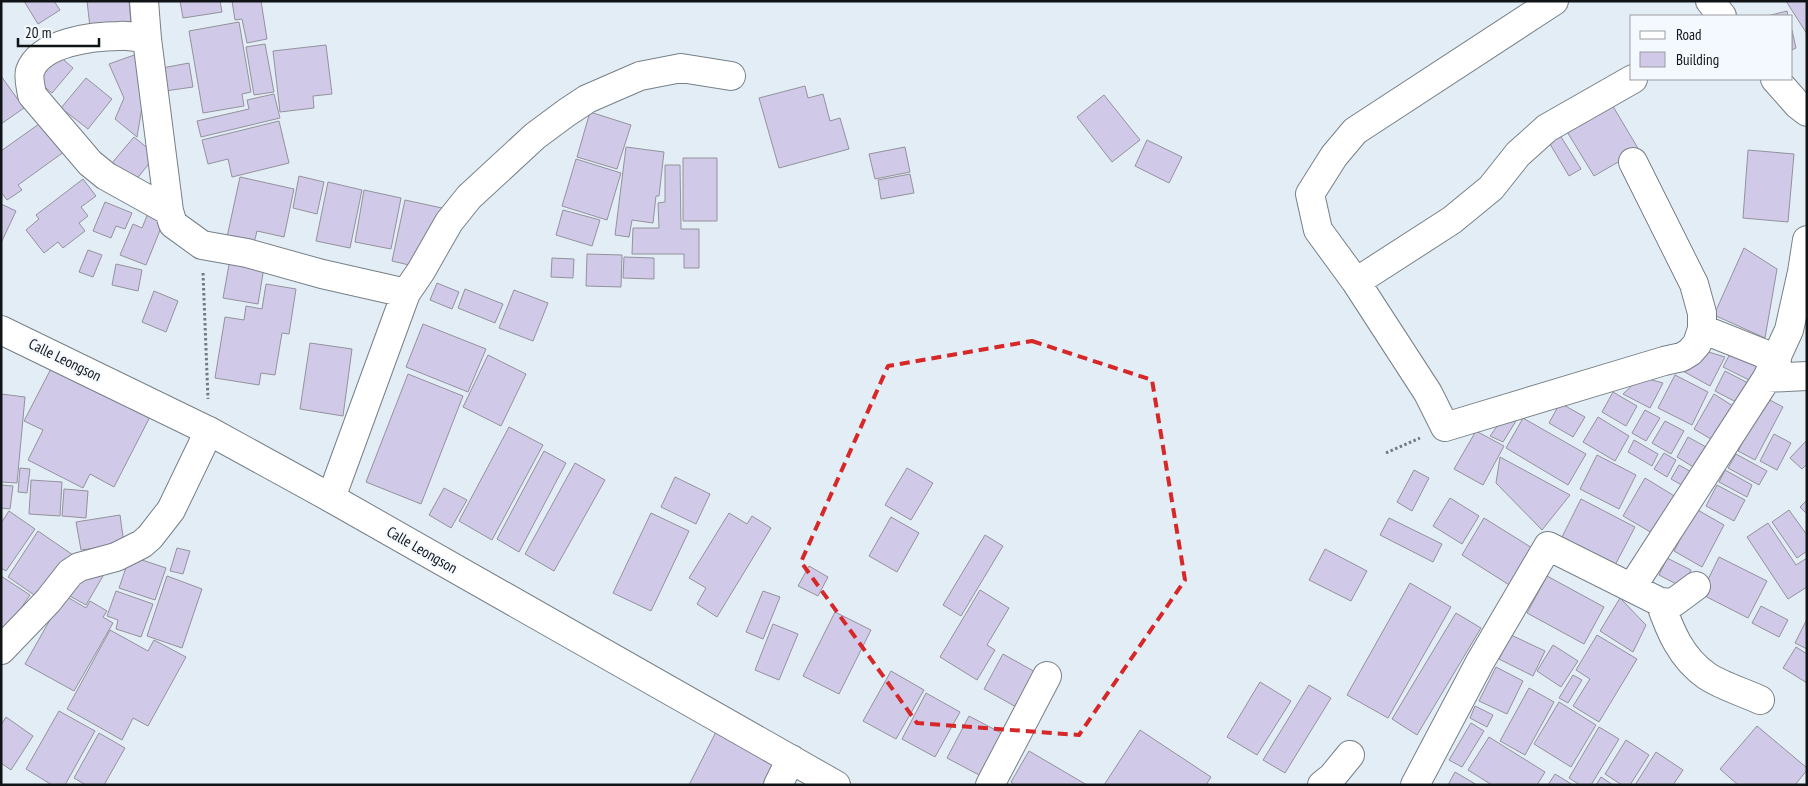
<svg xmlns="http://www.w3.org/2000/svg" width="1808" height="786" font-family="'PT Sans Narrow',sans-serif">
  <rect width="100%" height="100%" fill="#e3edf5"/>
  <path fill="#d0cae8" stroke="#93929c" d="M24,1h30l6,9 -22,14z
    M87,1h42l2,22 -41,4z
    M180,1h40l2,11 -39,6z
    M232,1h29l6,38 -20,4 -5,-24 -7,1z
    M1786,1h21v33z
    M1787,11l1,5h-21z
    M239,22l12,70 -9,2 2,12 -41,7 -14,-82z
    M1792,30l4,18 -4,2z
    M265,44l9,48 -20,3 -8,-48z
    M326,45l6,49 -19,2 1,12 -34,4 -7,-61z
    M55,52l18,16 -21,25 -18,-15z
    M137,54l5,53 -5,30 -22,-18 9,-21 -15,-34z
    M189,63l4,24 -28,4 -3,-23z
    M1,76l23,32 -23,16z
    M86,78l26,21 -24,30 -27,-21z
    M805,86l3,12 15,-4 7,27 10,-3 9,31 -70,19 -20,-70z
    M274,94l6,24 -79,19 -4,-16 52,-12 -2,-9z
    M1104,95l36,45 -28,22 -35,-45z
    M1611,103l28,47 -45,26 -28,-46z
    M590,112l41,13 -14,44 -40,-12z
    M46,119l22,30 -50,36 4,5 -15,10 -6,-8v-41z
    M279,121l10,42 -57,14 -4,-18 -20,5 -6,-24z
    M1558,132l23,37 -12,7 -22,-37z
    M134,137l22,18 -21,26 -23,-18z
    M1147,140l35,17 -13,26 -34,-17z
    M626,147l38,5 -5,44h-3l-3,27 -21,-3 -3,17 -14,-2z
    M905,147l5,25 -35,7 -6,-25z
    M1748,150l46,4 -6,68 -45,-4z
    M683,158h34v63h-34z
    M576,159l45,14 -14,47 -45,-14z
    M665,165h15l1,64h18v39h-15v-14h-52l1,-26h26l-1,-25 7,-1z
    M910,174l4,19 -33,6 -3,-19z
    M299,176l25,6 -7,32 -24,-6z
    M240,177l54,12 -10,48 -27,-6 -3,12 -27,-6z
    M83,179l13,17 -15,11 7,9 -9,7 6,8 -22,17 -5,-6 -14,11 -18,-23 13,-11 -3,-4z
    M328,182l34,8 -12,58 -34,-7z
    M364,190l37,8 -10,51 -36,-7z
    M405,200l37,8 -7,34 -13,26 -30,-7z
    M105,202l27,11 -7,16 -9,-3 -5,12 -18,-7z
    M1,204l15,7 -15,32z
    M151,206l16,7 -21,52 -26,-10 13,-31 9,4z
    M563,210l37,10 -8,26 -36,-11z
    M1744,248l33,21 -12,69 -51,-23z
    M88,250l14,5 -9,22 -14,-5z
    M231,254l34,7 -7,43 -35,-6z
    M587,254l35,1 -1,32 -35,-1z
    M624,257l30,1v21l-31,-1z
    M552,258l22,1 -1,19 -22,-1z
    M116,264l26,6 -4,21 -26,-6z
    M437,283l22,9 -7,17 -22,-9z
    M266,284l30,5 -7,45 -7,-1 -7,42 -14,-2 -2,12 -44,-7 10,-61 19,3 2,-14 16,3z
    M465,289l38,15 -8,19 -37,-15z
    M514,290l34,13 -15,38 -34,-13z
    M154,291l24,10 -12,31 -24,-10z
    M423,324l63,25 -18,43 -62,-25z
    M310,343l42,6 -9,67 -43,-7z
    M1702,350l23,7 -15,29 -29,-16z
    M1732,350l35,19 -8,16 -36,-18z
    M488,355l38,19 -25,52 -38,-19z
    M56,359l98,50 -40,78 -24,-13 -7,14 -55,-28 15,-30 -19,-9z
    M1725,371l23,12 -10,20 -23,-12z
    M408,374l55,22 -42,108 -55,-22z
    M1675,375l33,17 -16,33 -34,-17z
    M1641,377l22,6 -13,25 -27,-14z
    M1613,392l24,14 -11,20 -24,-14z
    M1,394l24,3 -8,86 -16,-1z
    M1714,394l22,14 -20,34 -22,-13z
    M1766,398l17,9 -28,53 -17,-9z
    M1560,403l25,14 -12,20 -24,-14z
    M1645,410l15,8 -14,23 -14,-8z
    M1598,417l31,19 -14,25 -32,-19z
    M1515,418l1,3 -13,21 -13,-6 8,-11z
    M1523,418l63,36 -18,31 -62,-37z
    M1665,421l19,10 -13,23 -19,-11z
    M509,427l34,18 -51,95 -33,-19z
    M1476,431l28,15 -21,39 -29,-16z
    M1774,434l17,9 -14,27 -17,-9z
    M1688,437l18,10 -11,21 -18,-11z
    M1634,440l24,14 -6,12 -24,-14z
    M1807,440v24l-5,5 -12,-11z
    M544,451l22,12 -47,89 -22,-13z
    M1664,453l12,7 -9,17 -13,-8z
    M1736,454l31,17 -8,14 -31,-17z
    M1597,455l39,20 -17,34 -39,-20z
    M1500,457l70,38 -28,35 -46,-47z
    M575,463l30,17 -51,91 -29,-17z
    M1679,465l16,9 -8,14 -16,-9z
    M20,468l10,1 -3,24 -9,-1z
    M907,468l26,15 -22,37 -26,-15z
    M1414,470l15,8 -17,33 -15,-9z
    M1725,470l27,15 -5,12 -28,-15z
    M675,477l35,17 -14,30 -35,-17z
    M1645,478l36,22 -22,37 -36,-21z
    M31,480l31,2 -2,34 -31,-2z
    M1,485l12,1 -3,23 -9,-1z
    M1717,485l28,15 -11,21 -28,-15z
    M444,488l23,12 -16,28 -22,-13z
    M64,489l24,2 -2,27 -24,-2z
    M1450,498l29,18 -17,28 -29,-18z
    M1581,499l54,28 -23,44 -53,-28z
    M1807,500v14l-7,-7z
    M1696,509l28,16 -22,42 -28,-16z
    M1789,510l18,25v16l-10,7 -25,-36z
    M9,511l26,18 -29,42 -5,-3v-45z
    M651,513l38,18 -38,80 -38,-18z
    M729,513l18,11 5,-8 19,12 -54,89 -20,-13 9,-16 -17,-10z
    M120,515l4,29 -43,6 -5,-28z
    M891,517l28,16 -22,39 -28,-16z
    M1389,518l53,26 -9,18 -53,-27z
    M1484,518l53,33 -23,37 -52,-33z
    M1768,523l28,42 11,-7v29l-19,12 -41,-62z
    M38,531l35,24 -30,46 -35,-24z
    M985,535l18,11 -42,70 -18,-11z
    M177,548l13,3 -7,23 -13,-3z
    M1325,549l42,22 -16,30 -42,-21z
    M130,556l36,12 -11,32 -36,-12z
    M1719,557l48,24 -19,37 -47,-24z
    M1667,558l24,12 -9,17 -23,-12z
    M809,566l19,11 -10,19 -20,-10z
    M87,567l16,9 -17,29 -16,-9z
    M1,576l29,19 -28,41h-1z
    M167,576l35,13 -20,59 -35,-12z
    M1547,576l57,31 -20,37 -57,-31z
    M1410,583l41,24 -63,111 -41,-23z
    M980,590l29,18 -22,37 8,5 -18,30 -37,-23z
    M116,591l37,13 -12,33 -25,-8 2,-9 -11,-4z
    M763,591l17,6 -17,42 -17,-7z
    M64,595l22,13 4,-7 17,10 -4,6 10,6 -39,68 -49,-27z
    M1620,598l26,27 -13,27 -33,-21z
    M1761,606l27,14 -9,17 -27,-14z
    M835,612l36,18 -32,64 -36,-18z
    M1456,613l25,15 -64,107 -25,-16z
    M1807,619v30l-12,-6z
    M773,624l25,10 -19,46 -24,-10z
    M110,630l38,21 6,-11 32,17 -38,69 -15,-8 -11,22 -55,-31z
    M1511,635l34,16 -12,25 -34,-17z
    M1597,635l40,24 -38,63 -26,-16 17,-27 -14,-9z
    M1553,645l25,16 -17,26 -24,-16z
    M1796,647l11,7v29l-24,-15z
    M1003,654l34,19 -19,35 -34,-19z
    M1496,667l27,14 -16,33 -28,-13z
    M891,671l33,19 -28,49 -33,-18z
    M1573,675l9,5 -14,23 -9,-5z
    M1260,682l31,19 -34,54 -30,-18z
    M1309,685l22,13 -46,75 -22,-13z
    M1529,688l25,14 -29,53 -25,-14z
    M926,693l34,19 -25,45 -33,-18z
    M1559,702l37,23 -25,42 -37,-23z
    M1475,706l18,9 -6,12 -17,-9z
    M59,711l36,20 -30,54h-13l-26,-16z
    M969,716l34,18 -22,42 -34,-18z
    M6,717l27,19 -22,34 -10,-7v-38z
    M1471,723l13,8 -22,36 -13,-7z
    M1757,726l50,42v2l-12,15h-57l-18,-16z
    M1599,727l20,12 -28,46h-11l-11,-7z
    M1140,730l71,47 -5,8h-102z
    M716,732l68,35 -9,18h-86z
    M99,733l26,15 -21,37h-18l-12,-7z
    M1489,737l56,35 -8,13h-45l-24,-15z
    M1626,740l23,15 -19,30h-8l-17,-11z
    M1029,751l58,34h-72l-4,-3z
    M1656,752l27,18 -10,15h-38z
    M1455,772l22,13h-29z
    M1555,774l18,11h-25z
    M1601,777l12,8h-17z"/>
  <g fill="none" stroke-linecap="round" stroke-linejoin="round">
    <g stroke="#778087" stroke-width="30">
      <path id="street" d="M144,1l3,38 22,172 4,13 29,21 45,8 75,21 84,19
        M1554,1l-199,130 -21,25 -24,38 8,36 38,52 72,111 17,34 219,-66 18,-4 8,-5 7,-8 5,-15v-16l-8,-29 -61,-122
        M1710,1l12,15
        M147,39c-9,-1 -19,-4 -27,-3 -26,0 -80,6 -90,35 -2,8 1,16 2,24l58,68 16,13 63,35
        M1775,79l23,26 9,7
        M1356,282l96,-62 39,-32 27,-34 29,-26 86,-49
        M1702,329l75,30
        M1767,378l40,-2
        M331,498l75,-205 15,-22 28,-49 20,-25 66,-61 31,-23 21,-14 53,-23 41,-8 50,8
        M1632,587l135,-209 22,-48 13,-58 5,-32
        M1660,602c10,29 21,56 47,74 15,10 36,16 53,24
        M1,650l47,-49 22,-28 9,-6 37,-10 26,-13 8,-7 21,-27 38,-79
        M778,785l13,-26
        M990,785l57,-109
        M1322,785l10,-8 18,-22
        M1415,785l65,-123 68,-116 112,56 13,1 23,-17"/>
    </g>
    <g stroke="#778087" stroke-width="30">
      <path id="secondary" d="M1,330l208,101 122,67 505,287"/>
    </g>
    <path stroke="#73797e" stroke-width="3" stroke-dasharray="2.5 2.5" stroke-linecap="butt" d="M203,273l5,126
      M1386,453l34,-15"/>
    <use href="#street" stroke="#fff" stroke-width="28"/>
    <use href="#secondary" stroke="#fff" stroke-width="28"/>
  </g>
  <path fill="none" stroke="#d62828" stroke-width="4" stroke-dasharray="10 6" stroke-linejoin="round" d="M1032,341l120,39 33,200 -106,155 -162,-12 -116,-161 87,-196z"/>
  <g text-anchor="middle" stroke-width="4" stroke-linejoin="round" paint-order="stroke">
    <g font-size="15" fill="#111417" stroke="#f4f9ff">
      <text transform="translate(65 360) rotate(26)" y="5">Calle Leongson</text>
      <text transform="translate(422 550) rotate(30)" y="5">Calle Leongson</text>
    </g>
  </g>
  <rect width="1808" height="786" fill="none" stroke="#111417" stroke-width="5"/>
  <rect x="1630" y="15" width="162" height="65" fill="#f4f9ff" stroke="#999da2"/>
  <rect x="1640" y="31" width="25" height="8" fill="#ffffff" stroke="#999da2"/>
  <text x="1676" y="40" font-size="15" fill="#111417">Road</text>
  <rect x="1640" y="52" width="25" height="15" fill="#d0cae8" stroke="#999da2"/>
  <text x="1676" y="65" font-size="15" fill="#111417">Building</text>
  <path d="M18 38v8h81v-8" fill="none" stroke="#111417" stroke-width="2.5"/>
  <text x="25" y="38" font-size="15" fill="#111417" stroke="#f4f9ff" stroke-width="4" paint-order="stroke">20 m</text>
</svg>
